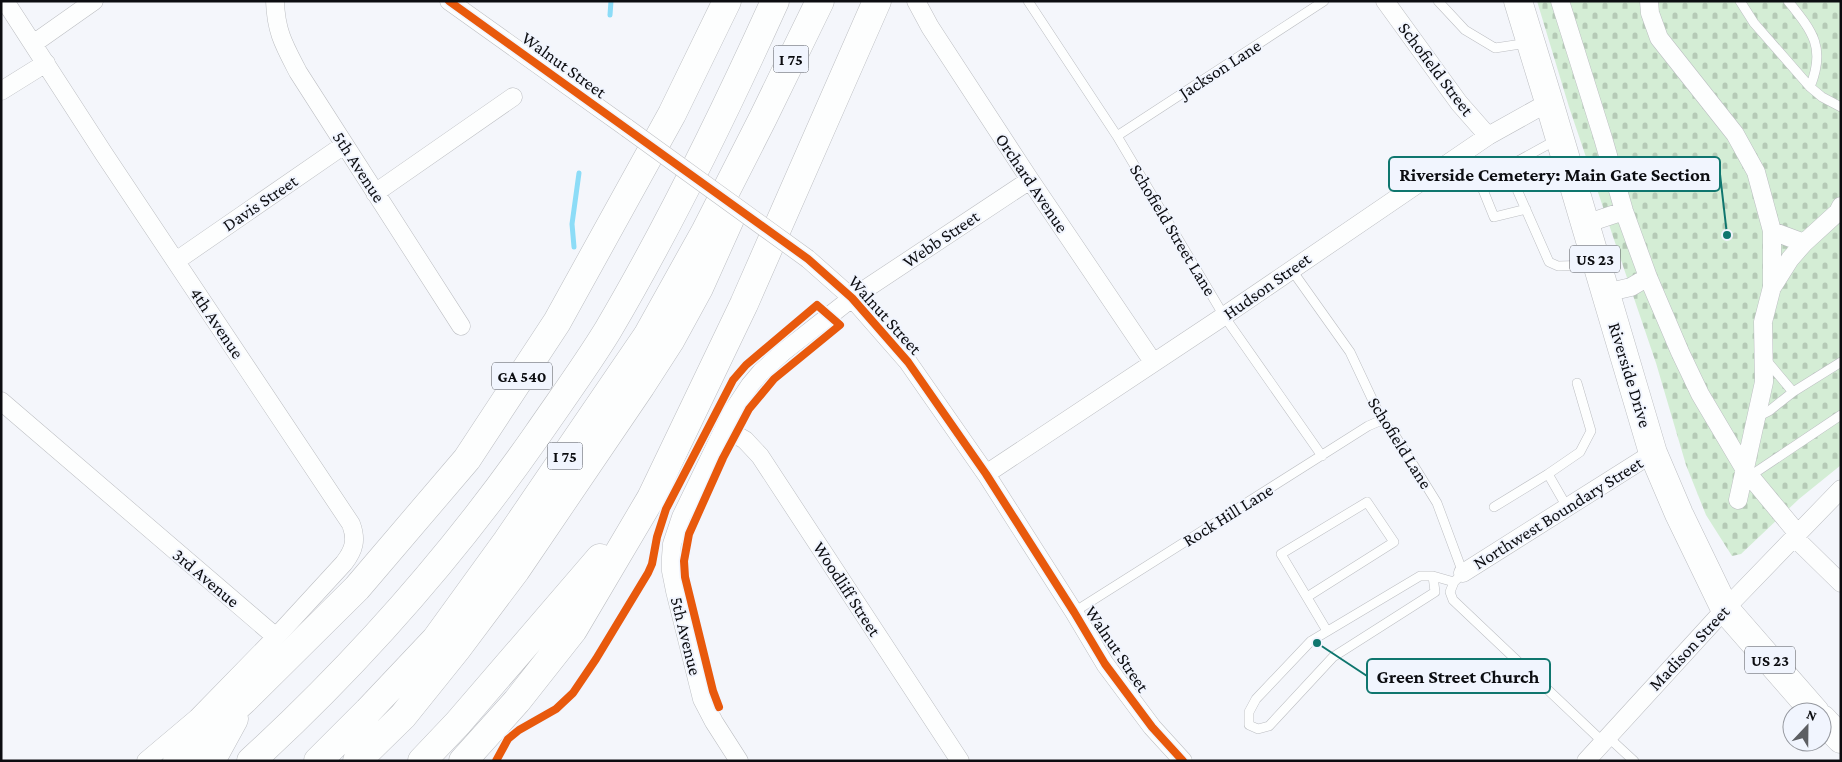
<svg xmlns="http://www.w3.org/2000/svg" width="1842" height="762" font-family="'Crimson Pro',serif">
  <defs>
    <pattern id="cemetery-stones" width="16" height="16" patternUnits="userSpaceOnUse" patternTransform="scale(1.25)"><rect width="16" height="16" fill="#d4edd5"/><path d="M2 7V4a2 2 0 0 1 4 0v3zM10 15v-3a2 2 0 0 1 4 0v3z" fill="#b5cab6"/></pattern>
  </defs>
  <rect width="100%" height="100%" fill="#f4f6fb"/>
  <path fill="url(#cemetery-stones)" d="M1537,1h304v464l-42,34 -58,55 -9,2 -26,-41 -20,-50 -30,-102 -87,-256z"/>
  <g fill="none" stroke-linecap="round" stroke-linejoin="round">
    <path stroke="#8cdcf7" stroke-width="5" d="M610,15l1,-14
      M574,247l-2,-23 7,-51"/>
    <g stroke="#bcbec2" stroke-width="10">
      <path id="lane" d="M1028,1l89,135 107,180 98,140
        M1438,1l27,29 30,18 33,-5
        M1740,1l14,22 56,64 12,10 19,10
        M1788,1c25,31 38,47 22,86
        M1117,136l207,-135
        M1507,167l51,-28
        M1526,209l-32,8 -15,-37 28,-13 42,95 9,4 36,-1
        M1291,269l59,83 32,68 14,17 41,66 26,70 -9,9 -4,10 3,8 150,142
        M1766,360l27,32
        M1757,417l12,-6 24,-19 48,-30
        M1548,474l32,-22 11,-21 -14,-48
        M1750,476l91,-61
        M1494,507l54,-33 19,33
        M1433,576l2,16 -102,65 -64,69 -11,3 -9,-4v-13l7,-13 55,-58 109,-65h13l21,6
        M1307,597l87,-55 -27,-40 -86,52 46,77
        M1074,612l294,-186 14,-6
        M1608,737l26,24"/>
    </g>
    <g stroke="#bcbec2" stroke-width="19">
      <path id="street" d="M5,1l99,153 247,370c6,16 3,26 -7,39l-68,74
        M275,1c1,31 9,44 23,71l163,254
        M449,1l178,127
        M916,1l14,26 100,153 123,182
        M1385,1l74,102 29,33
        M1560,1l43,137 21,73 24,66 32,75 20,42 45,76 53,64
        M1649,1l1,12 9,25 76,96 21,38 16,59v56l-9,35 1,60 -26,118
        M33,44l61,-43
        M1,91l45,-28
        M375,193l138,-96
        M1585,224l39,-13
        M1772,231l32,12
        M808,259l44,39 56,64 78,112 88,138 31,52 47,63 31,34
        M176,261l168,-116
        M1773,286l17,-27 14,-16 34,-31 3,-6
        M1605,293l26,-6 17,-10
        M1,401l275,236 -79,81 -51,43
        M724,428l21,12 15,16 200,305
        M986,474l238,-158 264,-180 61,-34
        M1795,538l46,45
        M1463,573l190,-120
        M739,761l-25,-39 -12,-23 -27,-108 -4,-20v-14l1,-13 9,-27 51,-105 18,-27 11,-13 21,-19 70,-55 178,-118
        M1586,761l139,-152 116,-120"/>
    </g>
    <g stroke="#bcbec2" stroke-width="29">
      <path id="primary" d="M1518,1l31,101 104,351 26,61 46,95 90,103
        M1822,719l19,20"/>
    </g>
    <g stroke="#bcbec2" stroke-width="29">
      <path id="highway" d="M177,761l67,-61 113,-112 110,-129 90,-137 115,-208 55,-113
        M211,761l23,-42
        M251,761c108,-99 203,-207 286,-326 24,-35 49,-69 71,-105 63,-107 116,-216 167,-329
        M318,761l50,-50 68,-72 71,-98 140,-205 58,-104 58,-114 57,-117
        M357,761l46,-45 53,-66 60,-80 125,-184 29,-45 29,-53 31,-69
        M422,761l36,-38 142,-165
        M463,761l54,-60 56,-71 78,-132 93,-194 133,-303"/>
    </g>
    <use href="#lane" stroke="#fdfefe" stroke-width="9"/>
    <use href="#street" stroke="#fdfefe" stroke-width="18"/>
    <use href="#primary" stroke="#fdfefe" stroke-width="28"/>
    <use href="#highway" stroke="#fdfefe" stroke-width="28"/>
    <g stroke="#bcbec2" stroke-width="19" stroke-linecap="butt">
      <path id="street-bridge" d="M627,128l181,131"/>
    </g>
    <use href="#street-bridge" stroke="#fdfefe" stroke-width="18"/>
    <g stroke="#f1f5fe" stroke-width="11">
      <path id="cycleway" d="M449,1l359,258 44,39 56,64 78,112 88,138 31,52 47,63 31,34
        M496,761l12,-22 11,-9 37,-21 17,-16 23,-34 52,-86 4,-9 5,-27 9,-28 67,-129 13,-15 71,-60 23,20 -66,54 -25,30 -26,49 -34,76 -5,27 1,16 28,114 6,16"/>
    </g>
    <use href="#cycleway" stroke="#e8590c" stroke-width="8"/>
  </g>
  <g text-anchor="middle" stroke-width="4" stroke-linejoin="round" paint-order="stroke">
    <g fill="#f1f5fe" stroke="#515358" stroke-width="1">
      <rect x="773.5" y="45.5" width="35" height="27" rx="4"/>
      <rect x="1570" y="245.5" width="50" height="27" rx="4"/>
      <rect x="492" y="362.5" width="60" height="27" rx="4"/>
      <rect x="547.5" y="442.5" width="35" height="27" rx="4"/>
      <rect x="1745" y="646.5" width="50" height="27" rx="4"/>
    </g>
    <g font-size="16" font-weight="bold" fill="#0c0d11">
      <text x="791" y="65">I 75</text>
      <text x="1595" y="265">US 23</text>
      <text x="522" y="382">GA 540</text>
      <text x="565" y="462">I 75</text>
      <text x="1770" y="666">US 23</text>
    </g>
    <g font-size="18" fill="#0c0d11" stroke="#f1f5fe">
      <text transform="translate(564 65) rotate(36)" y="6">Walnut Street</text>
      <text transform="translate(1220 69) rotate(-33)" y="6">Jackson Lane</text>
      <text transform="translate(1436 69) rotate(53)" y="6">Schofield Street</text>
      <text transform="translate(359 167) rotate(57)" y="6">5th Avenue</text>
      <text transform="translate(1032 183) rotate(56)" y="6">Orchard Avenue</text>
      <text transform="translate(260 203) rotate(-34)" y="6">Davis Street</text>
      <text transform="translate(1173 230) rotate(59)" y="6">Schofield Street Lane</text>
      <text transform="translate(941 239) rotate(-34)" y="6">Webb Street</text>
      <text transform="translate(1267 286) rotate(-35)" y="6">Hudson Street</text>
      <text transform="translate(885 315) rotate(48)" y="6">Walnut Street</text>
      <text transform="translate(217 323) rotate(56)" y="6">4th Avenue</text>
      <text transform="translate(1630 375) rotate(73)" y="6">Riverside Drive</text>
      <text transform="translate(1400 443) rotate(58)" y="6">Schofield Lane</text>
      <text transform="translate(1558 513) rotate(-32)" y="6">Northwest Boundary Street</text>
      <text transform="translate(1228 515) rotate(-32)" y="6">Rock Hill Lane</text>
      <text transform="translate(206 578) rotate(40)" y="6">3rd Avenue</text>
      <text transform="translate(847 589) rotate(57)" y="6">Woodliff Street</text>
      <text transform="translate(686 636) rotate(76)" y="6">5th Avenue</text>
      <text transform="translate(1689 648) rotate(-47)" y="6">Madison Street</text>
      <text transform="translate(1117 649) rotate(56)" y="6">Walnut Street</text>
    </g>
  </g>
  <path fill="none" stroke="#0f766e" stroke-width="2" d="M1727 235L1720 174M1317 643L1367 676"/>
  <g fill="#0f766e" stroke="#f1f5fe" stroke-width="2">
    <circle cx="1727" cy="235" r="5"/>
    <circle cx="1317" cy="643" r="5"/>
  </g>
  <g fill="#f1f5fe" stroke="#0f766e" stroke-width="2">
    <rect x="1389" y="157" width="331" height="34" rx="5"/>
    <rect x="1367" y="659" width="183" height="34" rx="5"/>
  </g>
  <g font-size="19" text-anchor="middle" font-weight="bold" fill="#0c0d11">
    <text x="1555" y="181">Riverside Cemetery: Main Gate Section</text>
    <text x="1458" y="683">Green Street Church</text>
  </g>
  <rect width="1842" height="762" fill="none" stroke="#0c0d11" stroke-width="5"/>
  <g transform="translate(1807 727) rotate(22)"><circle r="24" fill="#f1f5fe" stroke="#95989f"/>
  <path d="M0-4L9 19L0 12L-9 19Z" fill="#5d5f63"/>
  <text y="-8" font-size="14" font-weight="bold" text-anchor="middle" fill="#0c0d11">N</text>
  </g>
</svg>
